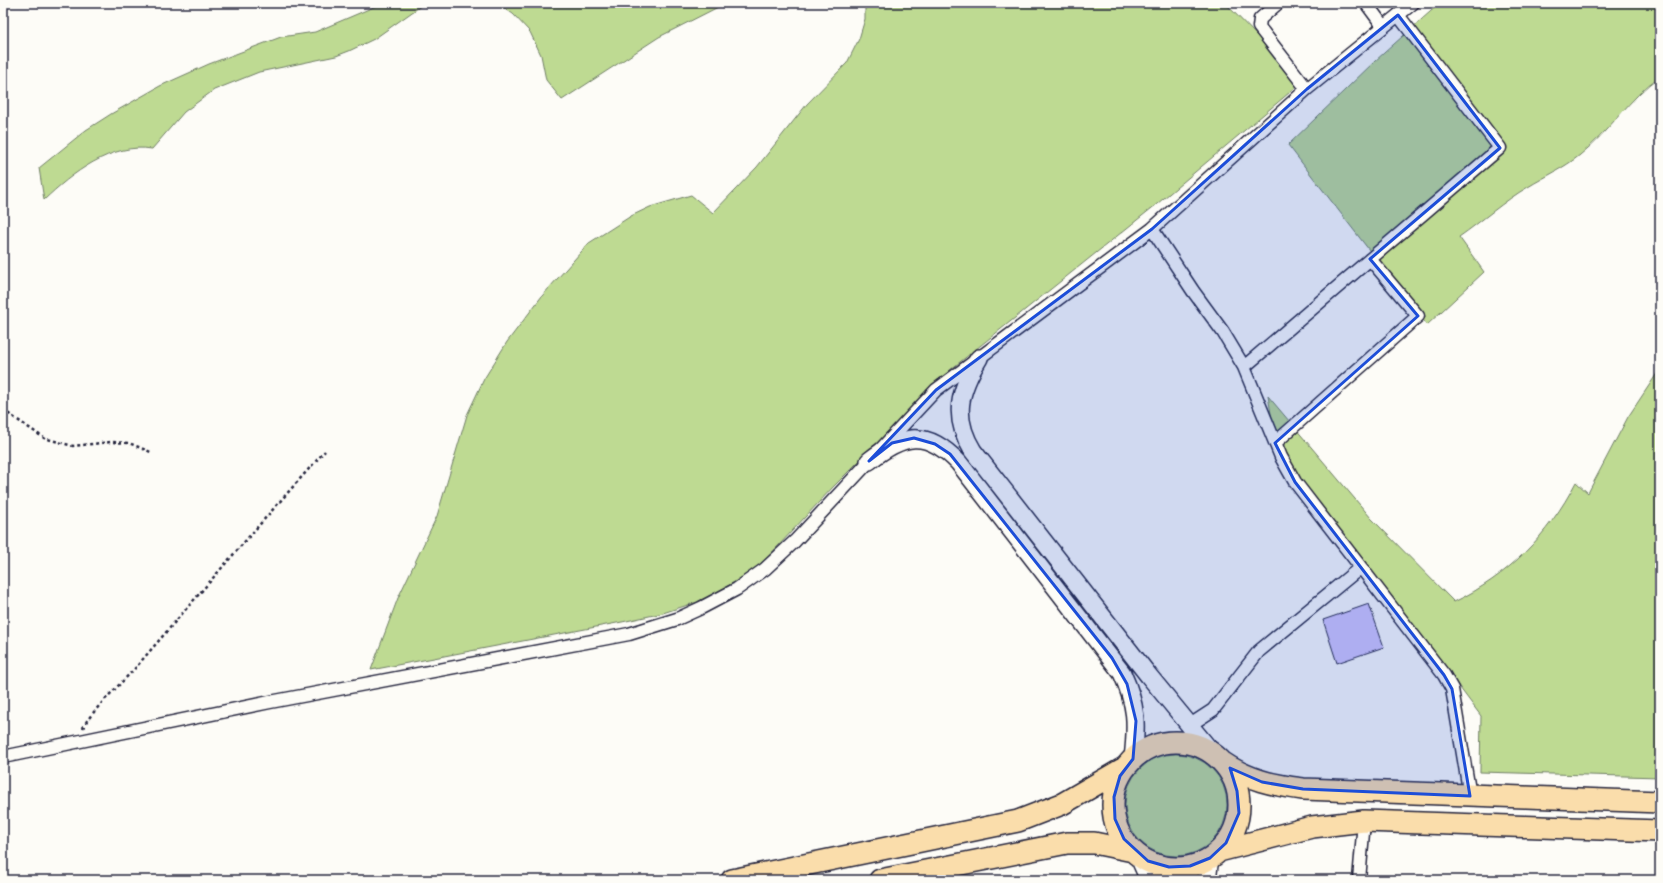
<svg xmlns="http://www.w3.org/2000/svg" width="1663" height="883" font-family="Mynerve,sans-serif">
  <rect width="100%" height="100%" fill="#fdfcf7"/>
  <filter id="ink" filterUnits="userSpaceOnUse"><feTurbulence type="fractalNoise" baseFrequency=".025" numOctaves="2"/><feDisplacementMap in="SourceGraphic" scale="8" xChannelSelector="R" yChannelSelector="G"/><feConvolveMatrix kernelMatrix="1 2 1 2 8 2 1 2 1" color-interpolation-filters="sRGB"/></filter>
  <g filter="url(#ink)">
    <path fill="#beda92" stroke="#707e66" d="M383,3h42l-51,36 -25,12 -13,5 -77,16 -45,18 -30,22 -32,37c-40,-7 -81,25 -108,51l-5,-32 47,-38 25,-16 49,-28 49,-22 72,-27 34,-5z
      M497,3h229l-67,34 -97,63 -16,-20 -5,-25 -11,-23 -17,-18z
      M865,3h360l77,79 -145,122 -207,166 -117,117 -67,72 -15,13 -35,21 -19,9 -34,11 -41,9 -251,48 27,-72 39,-82 30,-101 17,-36 23,-37 35,-46 47,-53 42,-27 19,-9 41,-12 22,18 44,-46 50,-63 40,-41 12,-24 6,-20z
      M1440,3h220v73c-31,22 -50,55 -80,79 -16,13 -34,21 -52,32 -24,14 -46,34 -69,50l25,35 -57,53 -139,-180 87,-84z
      M1660,369v408l-180,-5 1,-56 -87,-116 -86,-100 -34,-69 -6,-35 103,122 83,84c54,-26 94,-66 122,-120l12,11 40,-76z
      M1125 805a51 51 0 1 1 102 0a51 51 0 1 1-102 0Z"/>
    <path fill="#d3c6f8" stroke="#22223b" d="M1369,604l15,43 -47,16 -14,-43z"/>
    <g fill="none" stroke-linecap="round" stroke-linejoin="round">
      <g stroke="#22223b" stroke-width="15">
        <path id="street" d="M1278,3l-18,16 -1,8 48,62
          M1366,3l17,23
          M1152,229l41,62 30,41 21,35 37,90 14,25 149,193 8,14 18,107
          M1244,367l256,-219 -102,-133
          M1275,443l143,-127 -48,-57
          M1190,725l23,-15 46,-59 101,-83
          M3,757l267,-55 359,-68 48,-15 24,-11 36,-19 28,-20 30,-28 141,-151 216,-161 155,-140 106,-86
          M1359,880l5,-59"/>
      </g>
      <g stroke="#22223b" stroke-width="20">
        <path id="secondary" d="M979,358c-20,33 -27,59 -6,93l176,225 65,79
          M869,461c34,-27 57,-33 90,2l163,210c15,33 15,50 11,86
          M1138,855l11,25
          M1207,880l3,-22"/>
      </g>
      <g stroke="#22223b" stroke-width="24">
        <path id="highway" d="M1113 805a63 63 0 1 1 126 0a63 63 0 1 1-126 0Z
          M1222,762c26,18 51,23 81,27l357,13
          M1219,851l93,-24 52,-6 296,10
          M732,880l286,-59 44,-17 64,-37
          M880,880l187,-37h27l39,8"/>
      </g>
      <path stroke="#22223b" stroke-width="2.5" stroke-dasharray="3 3" stroke-linecap="butt" d="M3,410l41,28 29,8 38,-4 18,1 24,10
        M83,728c6,-15 42,-48 54,-62 62,-72 124,-144 188,-215"/>
      <use href="#street" stroke="#fdfcf7" stroke-width="12"/>
      <use href="#secondary" stroke="#fdfcf7" stroke-width="17"/>
      <use href="#highway" stroke="#faddab" stroke-width="21"/>
    </g>
  </g>
  <path fill="#1d4ed8" fill-opacity="0.2" stroke="#1d4ed8" stroke-width="3" stroke-linejoin="round" d="M1398,15l102,133 -130,111 48,57 -143,127 20,39 149,193 8,14 18,107 -167,-7 -41,-7 -32,-14 7,23 2,22 -13,30 -16,15 -20,8 -21,1 -21,-6 -24,-22 -9,-20 -1,-22 6,-21 13,-17 3,-38 -9,-37 -15,-26 -162,-204 -15,-10 -21,-6 -22,5 -23,18 67,-71 216,-161 155,-140z"/>
  <rect width="1663" height="883" fill="none" stroke="#fdfcf7" stroke-width="16"/>
  <rect x="8" y="8" width="1647" height="867" fill="none" stroke="#22223b" stroke-width="1.5" filter="url(#ink)"/>
</svg>
